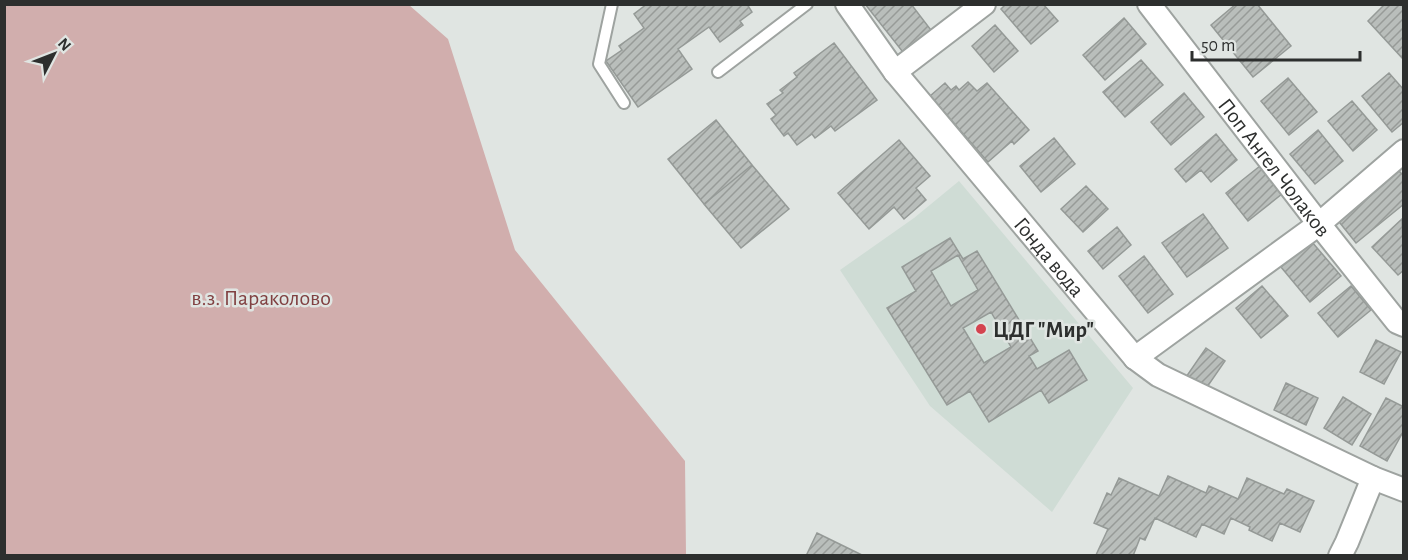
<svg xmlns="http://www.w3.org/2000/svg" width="1408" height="560" font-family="'Alegreya Sans',sans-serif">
  <defs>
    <pattern id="building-hatch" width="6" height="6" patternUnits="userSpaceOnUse" patternTransform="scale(1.5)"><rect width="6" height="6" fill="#b9bebb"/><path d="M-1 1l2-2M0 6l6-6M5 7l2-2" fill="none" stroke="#979b98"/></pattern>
  </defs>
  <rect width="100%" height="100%" fill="#e0e5e2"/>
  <path fill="#cfdcd5" d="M959,181l174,207 -81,124 -122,-106 -90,-136 74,-52z"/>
  <path fill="#d1aead" d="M4,5h405l39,34 67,211 170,211 1,94h-681z"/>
  <path fill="url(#building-hatch)" stroke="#959a97" stroke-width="1.5" fill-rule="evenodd" d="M647,4h100l5,8 -12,9 3,4 -23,17 -11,-15 -31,22 14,20 -54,38 -32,-46 16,-11 -3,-4 25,-18 -10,-14z
    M865,4h46l23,30 -28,22z
    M1006,4h37l15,17 -27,23 -30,-35z
    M1236,4h21l34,42 -38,31 -42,-52z
    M1385,4h16l3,4v52l-36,-39z
    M1124,18l22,26 -41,36 -22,-25z
    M995,25l23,26 -24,21 -22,-26z
    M834,43l43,57 -42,31 -4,-5 -16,12 -3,-4 -15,11 -9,-12 -4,3 -13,-17 5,-4 -9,-11 16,-11 -3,-3 17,-13 -3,-4z
    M1141,60l22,25 -38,32 -22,-25z
    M1389,73l15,17v32l-12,10 -30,-36z
    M1288,78l29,34 -28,23 -28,-34z
    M968,82l9,9 10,-8 42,47 -15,14 -2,-3 -24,21 -58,-66 15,-13 6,7 5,-4 3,4z
    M1184,93l20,24 -33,28 -20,-23z
    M1352,101l25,29 -24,21 -25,-30z
    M716,120l36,45 -48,39 -36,-45z
    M1318,130l25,31 -28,23 -25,-30z
    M1216,134l21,26 -26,22 -10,-12 -15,12 -11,-13z
    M1054,138l21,26 -34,28 -21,-26z
    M899,140l31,36 -14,12 10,12 -22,19 -10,-12 -25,22 -31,-36z
    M752,165l37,44 -48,39 -37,-44z
    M1260,166l22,28 -34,27 -22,-28z
    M1397,169l7,7v28l-48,39 -20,-25z
    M1086,186l22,23 -25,23 -22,-23z
    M1203,214l25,34 -41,29 -25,-34z
    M1402,219l2,51 -6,5 -26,-28z
    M1117,227l14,18 -28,24 -15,-18z
    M950,238l13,21 14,-8 61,100 -9,5 8,13 32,-19 18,30 -38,23 -8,-13 -52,32 -19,-31 -23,14 -60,-97 29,-17 -14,-24zM958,255l20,35 -27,16 -20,-35zM991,312l20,35 -27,16 -21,-35z
    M1312,242l29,34 -31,26 -29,-35z
    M1144,256l29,38 -25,19 -29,-37z
    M1262,286l26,30 -27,22 -25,-30z
    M1351,286l20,24 -33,27 -20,-24z
    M1376,340l25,12 -17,32 -24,-12z
    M1206,348l19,13 -20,29 -19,-13z
    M1286,383l32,15 -12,27 -32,-15z
    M1343,397l28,17 -19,31 -28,-17z
    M1386,398l18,9v23l-17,31 -27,-15z
    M1168,476l38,17 3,-7 29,13 9,-21 37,16 3,-5 27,12 -14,31 -20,-9 -8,18 -23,-11 1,-3 -19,-9 -7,16 -22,-10 -6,13 -41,-19 -10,22 -5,-2 -7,18 -37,-1 12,-26 -14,-6 13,-30 4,2 8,-17 40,18z
    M817,533l47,23h-58z"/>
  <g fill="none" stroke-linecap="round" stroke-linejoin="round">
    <g stroke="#9ea3a0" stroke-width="14">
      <path id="lane" d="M612,4l-13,60 25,39
        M718,72l89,-68"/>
    </g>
    <g stroke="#9ea3a0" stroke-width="26">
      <g id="street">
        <path id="s1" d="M847,4l48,68 240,286 23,17 215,103 31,12"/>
        <path id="s2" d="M1149,4l170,220 78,98 7,3"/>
        <path d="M895,72l89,-68"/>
        <path d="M1135,358l184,-134 85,-73"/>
        <path d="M1340,556l7,-14 26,-64"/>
      </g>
    </g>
    <use href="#lane" stroke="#fff" stroke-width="10"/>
    <use href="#street" stroke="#fff" stroke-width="22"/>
  </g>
  <circle fill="#d4434f" stroke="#e0e5e2" stroke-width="2" cx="981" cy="329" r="6"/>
  <g text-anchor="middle" stroke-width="5" stroke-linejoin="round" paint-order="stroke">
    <g font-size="22" fill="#2d2f2e" stroke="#e0e5e2">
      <text dy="8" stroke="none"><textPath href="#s2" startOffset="206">Поп Ангел Чолаков</textPath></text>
      <text dy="8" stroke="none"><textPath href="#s1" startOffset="324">Гонда вода</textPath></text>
    </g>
    <g font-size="22" fill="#804041" stroke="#e0e5e2">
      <text x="261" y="305">в.з. Параколово</text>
    </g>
    <g font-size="22" font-weight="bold" fill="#2d2f2e" stroke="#e0e5e2" text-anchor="start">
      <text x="993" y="337">ЦДГ "Мир"</text>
    </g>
  </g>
  <rect width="1408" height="560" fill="none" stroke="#2d2f2e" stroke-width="12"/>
  <g transform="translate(54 54) rotate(48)" stroke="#e0e5e2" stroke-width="4.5" paint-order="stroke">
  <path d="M0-4.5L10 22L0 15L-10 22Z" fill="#2d2f2e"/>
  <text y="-9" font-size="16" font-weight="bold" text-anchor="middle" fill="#2d2f2e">N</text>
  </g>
  <path d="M1192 51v9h168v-9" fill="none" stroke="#2d2f2e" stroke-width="3"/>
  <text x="1201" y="51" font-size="18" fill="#2d2f2e" stroke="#e0e5e2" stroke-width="4.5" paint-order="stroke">50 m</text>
</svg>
